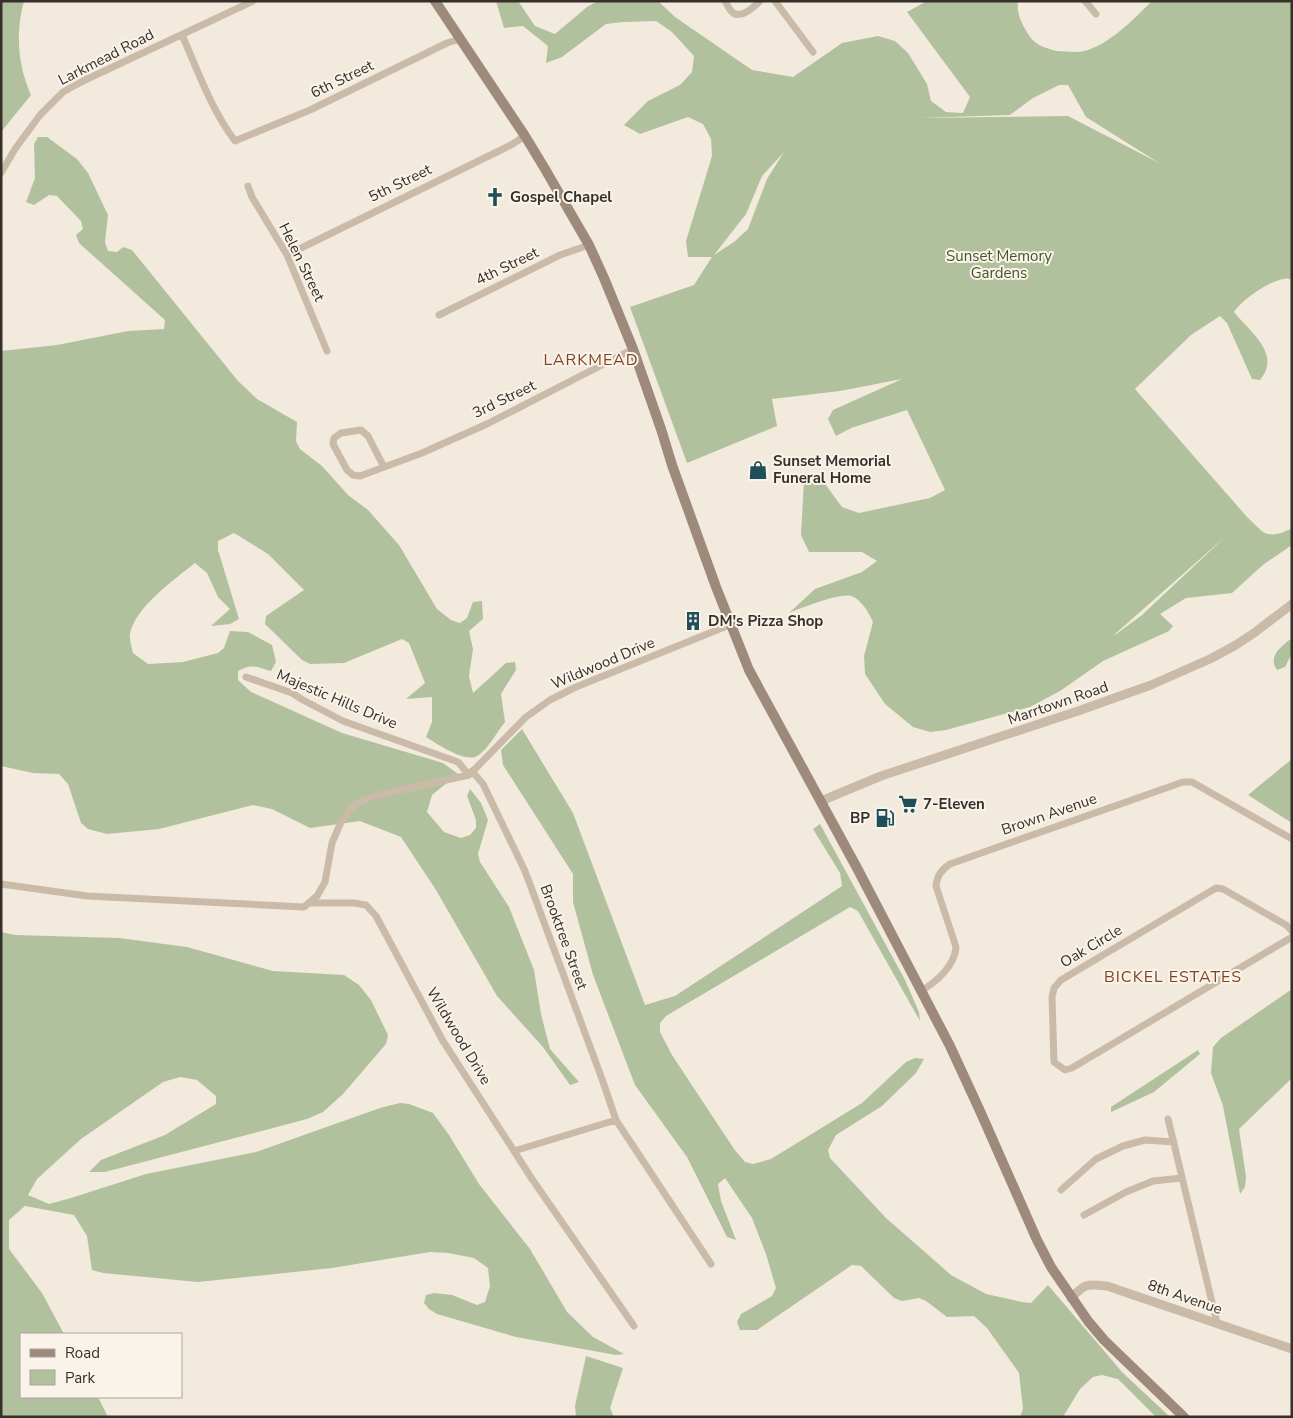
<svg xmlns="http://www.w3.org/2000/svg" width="1293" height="1418" font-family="'Nunito Sans',sans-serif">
  <rect width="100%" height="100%" fill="#f2eadd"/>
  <path fill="#b2c19d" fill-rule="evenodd" d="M1,1h23c-9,32 -6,65 7,94l-30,37z
    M496,1h22l17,25 20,8 32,-27 11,-6h60l17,16 77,53 41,7 49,-34 36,-7 17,5 13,12 19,31 4,17 15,11 17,1 7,-16 -63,-85 20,-11h91c-2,14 5,25 12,36 6,8 17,12 27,14 8,0 19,2 27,0 25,-6 50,-32 68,-50h140v279c-2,-1 -6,-2 -8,-1 -15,2 -42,21 -50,33 16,20 48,42 26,68l-8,-1 -25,-56 -7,-7 -29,19 -56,54 112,128c5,4 13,14 18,16 9,4 20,-1 27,-5v17l-28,19 -32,29 -46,5 -26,16 13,12 -4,5 -66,30 -43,30 -30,16 -84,23 -16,2 -17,-5 -28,-23 -20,-30 -1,-18 9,-34c-4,-9 -12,-23 -22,-26 -12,-3 -49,12 -62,17l26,-24 47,-17 15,-11 -15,-9h-53l-8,-17 3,-54 18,-1 20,27 17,6 71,-15 15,-8 -38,-80 -56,18 -15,8 -8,-17 5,-9 69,-31 -62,12 -68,8 5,27 -90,37 -57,-156 64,-22 18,-28h-24l-2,-16 26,-85 -1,-17 -8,-15 -15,-7 -48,17 -16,-9 24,-24 32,-16 12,-13 2,-16 -22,-24 -16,-11 -33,1 -17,2 -44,33 -16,6 2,-17 -25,-20 -19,2zM1059,85h9l18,32 73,46 -91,-47 -150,2 92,-3 23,-17zM784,152l-17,27 -19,50 -14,13 -20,13 32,-41 16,-38zM1225,537l-83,78 -27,20v-1z
    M38,137h9l30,22 11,14 20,42 -3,27 3,9 9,1 6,-5 9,3 106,131 19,18 40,23 -1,19 4,8 22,17 26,29 20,15 31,35 38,64 14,11 9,3 7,-5 6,-16 9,-1 1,18 -14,12 4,18 -4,27 4,17 33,-30 9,-1 1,8 -15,24 4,28c-8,10 -18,29 -28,34 -12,7 -40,-12 -51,-19l6,-15v-25l-26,2 19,-16 -16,-40 -7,-4 -58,24 -34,1 -8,-4 -37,-36 1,-8 38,-26 -36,-36 -34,-21 -16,8v9l21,69 -9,5 -19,2 19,-17 -12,-12 -11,-24 -12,-10c-21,17 -60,44 -65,71 -1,6 2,14 3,19l15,11 35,-2 35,-9 6,-5 6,-17 18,1 24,13 4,17 -5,9c-14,-4 -19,-8 -33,0v9l13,12 91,41 101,30 15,11 -26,21 -5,17 17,20 17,6 9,-3 6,-7v-8l-9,-24 3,-7 11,14 7,17 -10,34 2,8 29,45 25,63 7,44 9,35 29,33 -9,3 -27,-38 -46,-51 -61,-106 -35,-53 -41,-16 -50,7 -38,-19 -19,-4 -94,24 -52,5 -19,-5 -7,-6 -13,-39 -9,-10 -26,-1 -32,-7v-415l56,-6 71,-14 36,-2 1,-9 -86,-77 -3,-8 7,-6 -2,-8 -24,-25 -8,-1 -15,10 -8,-3 9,-24 -1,-34z
    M1292,638v15l-7,14 -8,3c-10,-14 5,-24 15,-32z
    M522,729l51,84 72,192 30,-9 167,-110 -2,-13 -27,-44 7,-5 85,156 14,32 1,9 -62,-110 -8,-4 -184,109 -6,7v9l12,23 62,94 11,13 8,2 18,-5 91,-56 44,-41 9,-4 9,1 -8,14 -34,33 -46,29 -8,15 2,8 56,60 65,57 35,19 36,8 9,1 17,-18 74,87 48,45h-14l-38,-38 -16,-4 -9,2 -13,12 -17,28h-43l3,-8 -4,-36 -32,-45 -13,-12 -27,1 -21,-16 -7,-3 -17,3 -8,-3 -33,-32 -9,-1 -95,65h-17l-3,-8 4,-8 31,-18 4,-8 -10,-34 -14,-36 -27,-40 -7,6 3,17 15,39 -9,-3 -40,-80 -52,-72 -42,-110 -20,-73v-28l-70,-109 -2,-15z
    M1292,759v64l-44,-28z
    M1,932l14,3 104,3 68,9 86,24 71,4 15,10 12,15 17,35 -2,9 -43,50 -20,18 -16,7 -202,53h-16l12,-12 64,-25 51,-31v-8l-19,-16 -17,-3 -17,5 -82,57 -44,40 -9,16 21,9 22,-6 75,-24 110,-22 124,-44 20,-5 9,1 24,9 16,22 30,49 51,65 37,63 26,25 31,17 -8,1 -100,-18 -79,-23 -8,-5 -5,-6 2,-8 8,-2 18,2 25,10 8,-3 5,-16 -2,-18 -14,-10 -26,-5 -18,-1 -98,16 -134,14 -95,-9 -11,-3 -5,-34 -13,-21 -49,-9 -16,14v29l33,44 22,41h-43v63h77l10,20h-107z
    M1292,989v89l-53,51 7,48 -1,10 -5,7 -17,-88 -12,-33 2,-26 8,-9z
    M1198,1050l2,4 -46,38 -43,20v-5z
    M586,1356l37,12 -13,40 4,9h-38l-1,-11z"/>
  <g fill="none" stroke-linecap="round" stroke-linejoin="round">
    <path stroke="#cabba9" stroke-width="7" d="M725,1c2,4 4,8 7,11 8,8 22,-5 28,-11
      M775,1l38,51
      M1085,1l11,13
      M182,35c16,36 29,74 53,106l75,-31 137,-67 13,-4
      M1,173l14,-24 25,-34 23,-23 20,-11 170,-80
      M248,186l4,11 35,58 40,96
      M287,255l224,-110 14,-9
      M439,315l121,-60 29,-10
      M384,467l-16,-31 -7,-6 -20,3 -7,5 -1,6 14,26 6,5 7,1 62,-23 65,-29 146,-75
      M246,677l46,16 11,7 40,21 115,41 11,13
      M472,771l11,13 42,87 77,208 14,41 95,144
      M1,884l86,12 217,11 13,-11 8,-14 7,-39 9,-21 14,-18 19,-8 95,-21 57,-58 24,-17 26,-13 156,-63
      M309,903h45l12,2 10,11 67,125 89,138 102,147
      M1292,931l-6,-6 -63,-36 -7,-1 -155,92 -7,8 -2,9 2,65 11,8 7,-2 220,-131
      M921,991c15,-9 34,-25 35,-44l-20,-61c1,-10 5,-16 14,-22l233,-82h9l100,57
      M1168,1119l49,204
      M514,1151l102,-31
      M1061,1190l35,-31 27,-13 22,-6 29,2
      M1084,1215l42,-23 27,-11 29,-3"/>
    <path stroke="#cabba9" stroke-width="9" d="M821,801l60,-25 197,-65 73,-26 59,-26 26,-14 18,-12 38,-29
      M1071,1298c15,-15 16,-14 36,-12l185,63"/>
    <path stroke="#9d8a7a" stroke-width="10" d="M435,1l90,135 20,33 44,76 15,33 29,71 28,80 11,36 44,122 33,83 108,198 93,178 30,65 57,129 14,27 37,54 16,19 80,77"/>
  </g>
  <defs>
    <g id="church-bare" transform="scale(1.5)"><path d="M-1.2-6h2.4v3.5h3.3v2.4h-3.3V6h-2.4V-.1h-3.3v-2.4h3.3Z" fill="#1f4f58" stroke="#f9f3ea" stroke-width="2.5" paint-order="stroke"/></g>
    <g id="shop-bare" transform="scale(1.5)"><path d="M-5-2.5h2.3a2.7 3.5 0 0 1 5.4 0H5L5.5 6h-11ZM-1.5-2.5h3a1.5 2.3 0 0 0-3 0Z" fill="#1f4f58" stroke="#f9f3ea" stroke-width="2.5" paint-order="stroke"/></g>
    <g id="building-bare" transform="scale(1.5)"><path d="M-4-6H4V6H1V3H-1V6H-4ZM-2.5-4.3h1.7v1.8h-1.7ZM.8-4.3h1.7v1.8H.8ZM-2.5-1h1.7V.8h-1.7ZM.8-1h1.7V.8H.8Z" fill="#1f4f58" stroke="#f9f3ea" stroke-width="2.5" paint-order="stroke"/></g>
    <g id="supermarket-bare" transform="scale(1.5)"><path d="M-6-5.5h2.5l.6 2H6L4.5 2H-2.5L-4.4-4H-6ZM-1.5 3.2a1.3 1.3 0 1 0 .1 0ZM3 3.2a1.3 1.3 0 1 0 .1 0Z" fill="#1f4f58" stroke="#f9f3ea" stroke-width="2.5" paint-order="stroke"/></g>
    <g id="fuel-bare" transform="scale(1.5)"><path d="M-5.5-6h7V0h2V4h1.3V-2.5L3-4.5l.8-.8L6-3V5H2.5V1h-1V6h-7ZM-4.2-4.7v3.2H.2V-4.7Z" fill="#1f4f58" stroke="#f9f3ea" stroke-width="2.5" paint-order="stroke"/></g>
  </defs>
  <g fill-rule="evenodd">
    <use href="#church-bare" x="495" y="197"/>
    <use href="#shop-bare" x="758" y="470"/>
    <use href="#building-bare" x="693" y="621"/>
    <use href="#supermarket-bare" x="908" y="804"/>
    <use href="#fuel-bare" x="885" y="818"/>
  </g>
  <g text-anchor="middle" stroke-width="4" stroke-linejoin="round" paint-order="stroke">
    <g font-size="15" fill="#372f29" stroke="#f9f3ea">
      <text transform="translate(106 57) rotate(-27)" y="5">Larkmead Road</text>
      <text transform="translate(342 79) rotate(-26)" y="5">6th Street</text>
      <text transform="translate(400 183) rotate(-26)" y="5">5th Street</text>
      <text transform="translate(302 262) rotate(64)" y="5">Helen Street</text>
      <text transform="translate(507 266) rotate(-26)" y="5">4th Street</text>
      <text transform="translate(504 399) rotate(-26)" y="5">3rd Street</text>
      <text transform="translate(603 663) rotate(-23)" y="5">Wildwood Drive</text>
      <text transform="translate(337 699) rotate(23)" y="5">Majestic Hills Drive</text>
      <text transform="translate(1058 703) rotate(-19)" y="5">Marrtown Road</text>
      <text transform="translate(1049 814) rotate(-19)" y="5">Brown Avenue</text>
      <text transform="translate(564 937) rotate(70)" y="5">Brooktree Street</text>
      <text transform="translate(1091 946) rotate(-31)" y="5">Oak Circle</text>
      <text transform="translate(459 1036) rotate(59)" y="5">Wildwood Drive</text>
      <text transform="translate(1185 1297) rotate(19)" y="5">8th Avenue</text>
    </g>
    <g font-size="15" font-weight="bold" fill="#372f29" stroke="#f9f3ea" text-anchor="start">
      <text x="510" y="202">Gospel Chapel</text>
      <text x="773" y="466">Sunset Memorial<tspan x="773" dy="17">Funeral Home</tspan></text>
      <text x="708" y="626">DM's Pizza Shop</text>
      <text x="923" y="809">7-Eleven</text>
      <text x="870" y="823" text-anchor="end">BP</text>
    </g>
    <g font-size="15" fill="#43552d" stroke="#f9f3ea">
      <text x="999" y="261">Sunset Memory<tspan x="999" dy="17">Gardens</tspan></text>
    </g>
    <g font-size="16" letter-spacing="1" fill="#844324" stroke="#f9f3ea">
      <text x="591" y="365">LARKMEAD</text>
      <text x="1173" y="982">BICKEL ESTATES</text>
    </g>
  </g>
  <rect width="1293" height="1418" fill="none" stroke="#372f29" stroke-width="5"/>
  <rect x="20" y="1333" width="162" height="65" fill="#f9f3ea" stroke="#aba59d"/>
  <rect x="30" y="1349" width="25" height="8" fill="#9d8a7a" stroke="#aba59d"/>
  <text x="65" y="1358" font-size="15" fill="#372f29">Road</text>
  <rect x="30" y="1370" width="25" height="15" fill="#b2c19d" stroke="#aba59d"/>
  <text x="65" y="1383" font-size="15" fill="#372f29">Park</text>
</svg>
